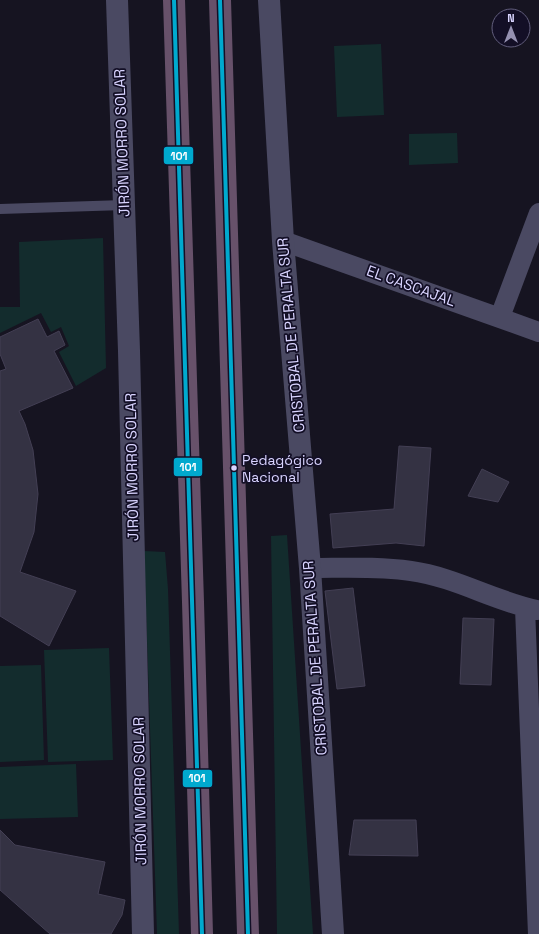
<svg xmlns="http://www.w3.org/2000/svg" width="539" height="934" font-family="'Space Grotesk',sans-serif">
  <rect width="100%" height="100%" fill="#161421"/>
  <path fill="#132c2d" d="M381,44l3,71 -47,2 -3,-71z
    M457,133l1,30 -49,2v-31z
    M103,238l3,130 -30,18 -17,-34 10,-6 -8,-19 -10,5 -10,-19 -41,20v-26h20l-1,-65z
    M287,535l26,399h-36l-6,-398z
    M144,551l21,1 3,37 11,345h-22z
    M109,648l4,112 -65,2 -4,-112z
    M41,665l3,95 -44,2v-96z
    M76,764l2,53 -78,2v-52z"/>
  <path fill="#343243" stroke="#433f54" d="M38,319l9,18 12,-6 6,14 -11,6 19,37 -54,23 6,13 8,26 5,44 -4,38 -14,40 56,19 -27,55 -49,-30v-245l6,-2 -6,-15v-17z
    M399,446l32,2 -7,98 -28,-3 -63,5 -3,-34 64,-5z
    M482,469l27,13 -11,20 -30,-6z
    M353,588l12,98 -28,3 -12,-98z
    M463,618l31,1 -3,66 -31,-1z
    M354,820h62l2,36 -69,-1z
    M0,830l15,15 90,17 -7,32 27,6 -3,15 -11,19h-61l-50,-44z"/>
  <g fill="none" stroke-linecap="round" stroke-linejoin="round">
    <path stroke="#4a4962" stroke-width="10" d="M0,209l124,-4"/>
    <path stroke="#4a4962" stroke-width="20" d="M283,241l256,91
      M500,317l39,-104
      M310,568c33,0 68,-2 101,3 44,6 83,30 126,39
      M525,608l13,326"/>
    <path stroke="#4a4962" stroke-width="22" d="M117,0l12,351 14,583
      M269,0l14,241 27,327 23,366"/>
    <path stroke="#67516a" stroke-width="22" d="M174,0l19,602 9,332
      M220,0l28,934"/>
    <g stroke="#130f26" stroke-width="7">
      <path id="bus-1" d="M174,0l28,934
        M220,0l28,934"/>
    </g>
    <use href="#bus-1" stroke="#00a9ce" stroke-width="4"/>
  </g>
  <circle fill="#d9d4ff" stroke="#130f26" stroke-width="1.5" cx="234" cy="468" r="3.5"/>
  <g text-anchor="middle" stroke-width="3.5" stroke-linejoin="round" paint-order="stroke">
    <g font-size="14" fill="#d9d4ff" stroke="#130f26" text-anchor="start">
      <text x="242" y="465">Pedagógico<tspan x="242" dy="17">Nacional</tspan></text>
    </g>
    <g font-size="15" fill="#d9d4ff" stroke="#130f26">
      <text transform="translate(122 143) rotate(-92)" y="5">JIRÓN MORRO SOLAR</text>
      <text transform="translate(411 286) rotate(20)" y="5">EL CASCAJAL</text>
      <text transform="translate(291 335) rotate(-95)" y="5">CRISTOBAL DE PERALTA SUR</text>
      <text transform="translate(132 467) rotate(-91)" y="5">JIRÓN MORRO SOLAR</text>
      <text transform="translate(315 658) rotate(-94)" y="5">CRISTOBAL DE PERALTA SUR</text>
      <text transform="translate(140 791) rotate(-91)" y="5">JIRÓN MORRO SOLAR</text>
    </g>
  </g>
  <g stroke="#130f26" stroke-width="1.5">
    <rect x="163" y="146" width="31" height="19" rx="4" fill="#00a9ce"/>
    <rect x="173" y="457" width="30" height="20" rx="4" fill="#00a9ce"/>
    <rect x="182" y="769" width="31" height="19" rx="4" fill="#00a9ce"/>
  </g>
  <g font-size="11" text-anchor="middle" font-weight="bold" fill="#fff">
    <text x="179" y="160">101</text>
    <text x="188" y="471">101</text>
    <text x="197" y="782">101</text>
  </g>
  <g transform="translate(511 28)"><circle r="19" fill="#130f26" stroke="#625e7d"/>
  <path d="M0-3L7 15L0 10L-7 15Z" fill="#9591b1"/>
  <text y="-6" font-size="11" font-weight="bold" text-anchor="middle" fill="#d9d4ff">N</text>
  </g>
</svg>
